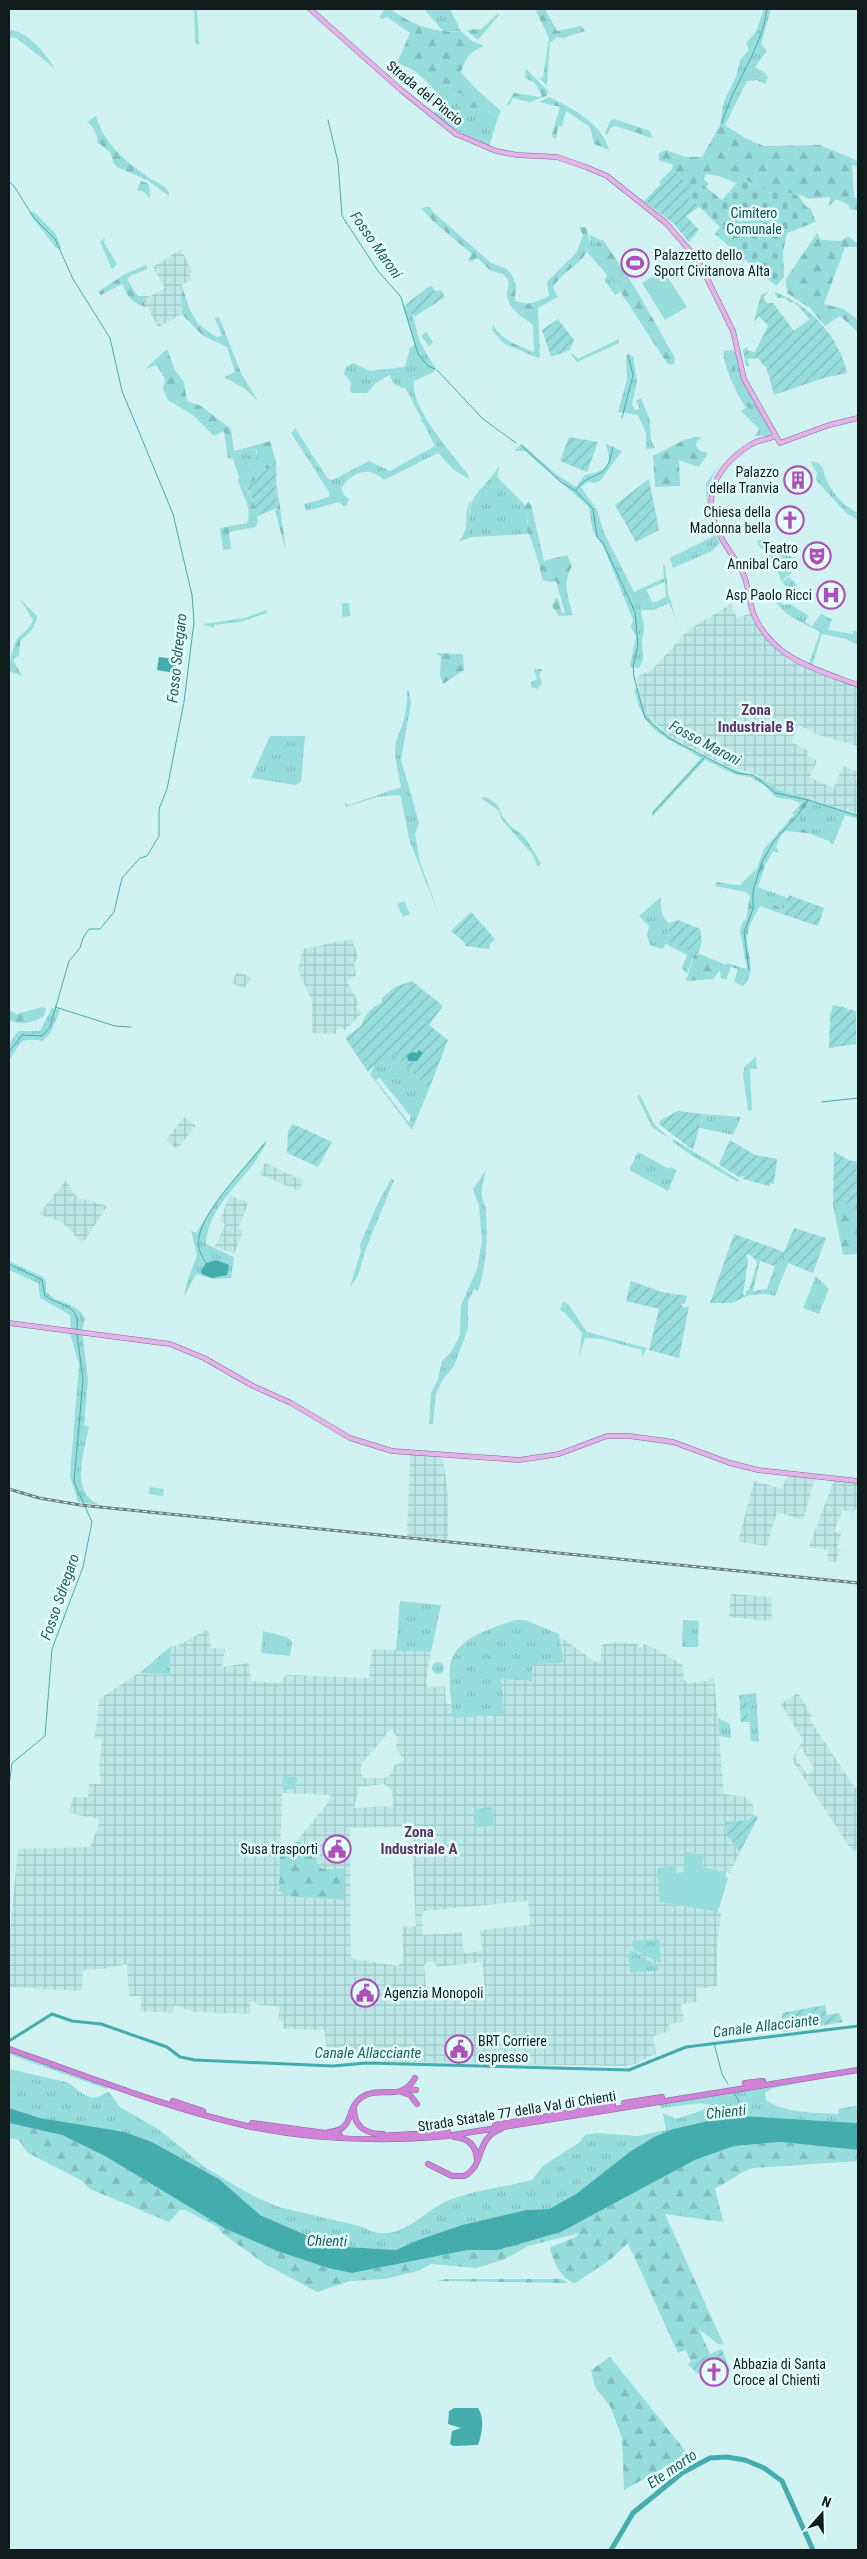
<svg xmlns="http://www.w3.org/2000/svg" width="867" height="2559" font-family="'Roboto Condensed',sans-serif">
  <defs>
    <pattern id="industrial-grid" width="8" height="8" patternUnits="userSpaceOnUse" patternTransform="scale(1.25)"><rect width="8" height="8" fill="#bce9e8"/><path d="M0 4h8M4 0v8" fill="none" stroke="#a1c7c6"/></pattern>
    <pattern id="grass-tufts" width="24" height="20" patternUnits="userSpaceOnUse" patternTransform="scale(1.25)"><rect width="24" height="20" fill="#96dddc"/><path d="M3 7l-1-3M5 7V3M7 7l1-3M15 17l-1-3M17 17v-4M19 17l1-3" fill="none" stroke="#80bdbc"/></pattern>
    <pattern id="forest-firs" width="22" height="20" patternUnits="userSpaceOnUse" patternTransform="scale(1.25)"><rect width="22" height="20" fill="#96dddc"/><path d="M5 1l3.5 6h-7zM16 11l3.5 6h-7z" fill="#80bdbc"/></pattern>
    <pattern id="cemetery-stones" width="16" height="16" patternUnits="userSpaceOnUse" patternTransform="scale(1.25)"><rect width="16" height="16" fill="#96dddc"/><path d="M2 7V4a2 2 0 0 1 4 0v3zM10 15v-3a2 2 0 0 1 4 0v3z" fill="#80bdbc"/></pattern>
    <pattern id="garden-furrows" width="10" height="10" patternUnits="userSpaceOnUse" patternTransform="scale(1.25)"><rect width="10" height="10" fill="#96dddc"/><path d="M-1 1l2-2M0 10L10 0M9 11l2-2" fill="none" stroke="#80bdbc"/></pattern>
  </defs>
  <rect width="100%" height="100%" fill="#d0f3f2"/>
  <path fill="#bce9e8" d="M91,1505l39,3h3l-1,4 -41,-4z
    M135,1508l4,1 146,15 -1,3 -125,-12 -24,-3z
    M289,1524l159,16v3l-160,-16z
    M452,1541l406,40v3l-406,-41z"/>
  <path fill="url(#industrial-grid)" fill-rule="evenodd" d="M181,249l11,23 -3,2 3,6 -10,4 -1,3 1,27 -24,13 -15,-27 22,-12 -12,-21z
    M731,604l6,14 14,-5 21,33 19,15 67,26v59l-42,-12 -17,-9 -8,17 18,9 -2,4 10,6 -7,16 9,5 15,6 9,-22 15,6 -3,7 3,1v35l-81,-26 -9,-8 -13,-7 -29,-8 -56,-29 -23,-22 -5,-10 -6,-28 16,-7 36,-40z
    M352,939l6,18 -4,7 2,11 -9,6 12,22 -3,4 6,6 -17,17 -5,-2 -4,3v3l-24,-1v-32l-14,-31 5,-21z
    M237,971l15,7 -8,10 -12,-5z
    M184,1117l12,9 -19,23 -11,-9z
    M265,1163l39,18 -5,10 -40,-17z
    M66,1180l8,14 5,4 28,8 -21,33 -5,3 -19,-20 -23,-8z
    M230,1195l18,8 -10,26 5,2 -9,23 -19,-7 10,-23 -6,-2z
    M410,1454h28l5,6 5,33v47l-41,-4z
    M787,1476l28,2 -12,42 -26,-8 -10,34 -29,-4 16,-61 28,8z
    M834,1479l24,4 -1,24 -4,6 -10,-3 -9,21 7,3 -4,14 7,2 -5,1 -3,11 -9,-1 1,-11 -19,-3z
    M731,1594l40,3 1,21h-3v3l-40,-4z
    M208,1629l3,19 14,1 -3,18 27,-4 2,18 27,2 9,-8 82,3 3,-29 59,3 -5,31 2,4 17,-1 1,17 6,2v11l48,-37 32,2 -1,-17 33,-1 -3,-26 34,25 6,-1v-16l16,-3 21,2 1,3h4v-3l11,4 29,17 1,15 4,3 20,-2v-2l6,-1 10,116 21,3 8,7v8l-3,8 -23,15 13,17 -10,21 -28,-6 -16,-15 -3,20 -7,1 -16,29 61,10 -4,35v39l-21,3 1,13 -16,2 3,18 -15,2 1,7 -17,5 3,17 -20,11 -12,2 -235,-4 -51,-5 -12,-8 -1,-19 -42,-1v-8h-5l1,-15 -22,-1 -1,-3h-6v12l-56,-2 -20,-7v8l-33,-2v-15h-12l-2,-32 -25,5 -19,1 -1,21 -73,-4v-46l9,-92 72,-2 8,-20 1,-8 -30,-6 4,-16h15l1,-13h12l-2,-18 3,-27 -7,-1 4,-39 38,-25 33,1 1,-29h6zM391,1729l6,8 -1,13 8,9 -10,7 -5,10 -6,2h-19l-3,-4 1,-11zM384,1784l8,7 1,15 -39,2 5,-21zM282,1793l49,2 -4,7 1,1 -30,36 45,61 -57,-4 -7,-5zM411,1827l5,99 -14,1 1,34 -5,5 -45,-7 -2,-2 -1,-129zM528,1901l2,24 -50,5 2,21 -18,2 -2,-21 -39,3 -1,-20 2,-4zM427,1962h8l1,5 46,-5 3,26 -58,9 -3,-31z
    M798,1693l14,23 -2,4 45,68 3,-3v64l-5,3 -61,-92 11,-20 -22,-36zM800,1747l15,22 -8,5 -12,-17z"/>
  <path fill="url(#grass-tufts)" fill-rule="evenodd" d="M194,9h3l2,35 -4,-1z
    M424,9h26l11,22h-18z
    M764,9h7l-10,35 6,7 -12,16 10,6 3,5 -3,6 -8,-4 -10,1 -22,44h-5l4,-24 12,-24 4,-17 9,-10 -3,-7 10,-11z
    M458,93l5,1 -1,5 7,7 14,2 15,9 -9,30 -37,-19 -19,-14 11,-13z
    M588,234l14,7 -7,8 25,43 -5,3 -10,-14 2,-6 -20,-23 3,-15z
    M105,238l-1,4 13,22 -5,5 -12,-27z
    M402,304c14,7 13,27 19,40 5,9 9,16 15,24l-2,4 -20,9c-6,23 40,76 54,93l1,5 -15,-9 -16,-17 -54,27c-14,-15 -32,-8 -43,8l3,7 5,4 -2,6 -4,1 -4,-4 -33,9 -2,-7 25,-7v-5l-38,-59 4,-5 33,51 5,1 36,-19 21,10 45,-25 -11,-22 -4,-3 2,-1 -16,-31 -11,-4 -6,-10 -13,8 -9,10h-15l-2,-3 1,-8 -7,-8 2,-7 7,-4 17,8 35,-4 5,-19 5,-3z
    M426,332l7,10 -4,4 -8,-10z
    M619,339v4l-42,19 -8,-11 9,8z
    M734,350l9,31 28,51 -1,4h-15l4,-7 -18,-18 5,-3c-8,-12 -24,-43 -22,-57z
    M629,354l4,3 4,24 -5,23 2,6 6,-1 -4,-8 5,-3 9,22 1,20 4,8 -9,1v-16l-8,-18 -20,-3 9,-33 -1,-23z
    M522,444l34,30 20,13 9,-12c12,-2 28,-6 23,-23 0,-3 -2,-5 -2,-8l16,7 -22,30 -5,2 -7,-1 -7,5 16,23 7,23 30,59 30,-14 -1,-13h2l3,28 9,29 -8,-19 -15,7h-12c-2,6 2,10 2,16 1,5 -2,10 -2,16 0,9 4,19 -4,26l-8,-1 6,-31 -5,-9 2,-7 -29,-72 -11,-17 -4,-24 -64,-56h-11zM665,582l1,15 -10,5h-4l-6,-12z
    M255,449l3,10 -2,12 -17,6 -6,-18 1,-5z
    M810,461l8,2 5,5c3,19 17,36 35,45v7l-13,-8 -29,-32 1,-7z
    M720,464c-2,4 -7,11 -9,17 -8,19 -1,45 9,62l-8,8 -39,17 -3,-10 44,-22 -7,-26 -1,-27z
    M499,467l-2,10 28,28 4,29 -56,3c-9,-43 3,-38 26,-70z
    M760,540l12,1 22,18 -2,1 2,6 -5,4 3,3 -11,8 -5,-16 -9,-11 1,-3 -7,-3 -5,-7z
    M774,597l9,8 7,-1 19,12 -4,6 7,4 9,-12 11,5 -4,11 25,4v-3h5v14l-12,-6 -24,-5 -10,31 -3,-1 11,-32c-17,-10 -39,-16 -46,-35z
    M266,610l1,3 -27,9 -26,3v3l-11,-4 42,-6z
    M638,688c3,9 3,17 8,25 15,25 63,47 90,57 19,8 25,4 41,19l81,26v4l-13,-4 -12,30 -4,-4 -33,-13 2,-9 9,-13 -4,-4 -3,1 -10,-4 -13,-1 -13,-13 -14,-8 -14,-2 -31,-15 -53,57v-5l49,-54c-38,-24 -55,-22 -67,-69z
    M407,690l2,1 2,12 -10,56 18,64 -4,11 5,28 19,53 -30,-76 -8,-42 -3,-2 -21,2 -31,10 -2,-5 5,3 52,-18c-2,-14 -10,-37 -3,-51 6,-13 10,-30 9,-46z
    M270,736h35l-4,46 -5,3 -45,-7z
    M486,797l12,8 4,11 9,11 13,9 17,27 -3,4 -6,-13 -30,-34 -4,-10 -17,-12z
    M756,869l-6,19 -11,-2z
    M758,887l30,11 -4,11 -26,-10 -2,-5z
    M661,897c0,11 -1,19 8,26l-1,18 27,11 -8,22 -5,-6 5,-13 -21,-11 -4,5 -12,-4 -3,-10 2,-9 -10,-10z
    M52,1008l8,2 -9,22 -8,9c-27,-4 -20,1 -34,19 0,-13 0,-20 10,-29h21z
    M389,1050l40,39 -17,41 -42,-56 4,-7 -2,-2zM380,1078l31,39 -2,6 -33,-43z
    M756,1057l1,12h-7l2,41 -4,1 -5,-36 2,-9z
    M640,1095l14,29 15,14 -19,-12 1,-1 -14,-29z
    M703,1114l38,3 -8,18 -33,-7z
    M673,1139l66,41 -1,2 -47,-27 -18,-13z
    M263,1144l2,1c-17,35 -57,58 -59,99l28,13 -3,21 -18,1 -17,-5 -12,23 2,-12 11,-30 -6,-25 5,3 24,-37z
    M638,1152l31,17 1,-2 7,3 -9,21 -39,-21z
    M486,1170c-3,12 -8,27 0,37 1,33 2,52 -8,84l-4,-2 -6,13v26l-14,38 -12,15 -6,13 -3,30h-4l2,-31 7,-14 4,-18 9,-9 9,-17 1,-30 16,-36 5,-28 -3,-36 -6,-16z
    M391,1179l3,1 -29,71 -7,25 -8,11 11,-36 -1,-6 18,-42z
    M784,1252l4,11 -13,33 -7,-2z
    M9,1261l34,16 3,4v11c12,12 30,10 39,26l-3,13 6,48 -4,46 5,2c-5,26 -20,66 11,78l-22,-3 -8,-26 9,-112 -8,-27 -1,-22 -30,-17 -2,-15 -29,-13z
    M816,1276l13,13 -10,25 -16,-6z
    M563,1301l5,3 19,28 60,16 -5,9v-7l-40,-11 -17,-1 -6,20 3,-25 -16,-19 -6,-4z
    M400,1601l41,4 -10,47 -35,-1z
    M515,1620h10l34,14 5,29 -32,1v17l-31,-2 3,35 -50,4 -2,-2c0,-16 -4,-33 -2,-50 4,-28 43,-38 65,-46z
    M683,1620l16,1 -1,26h-16z
    M263,1631l24,6 5,5 -2,14 -29,-3z
    M171,1646l-1,29 -30,-2z
    M432 1668a6 6 0 1 1 12 0a6 6 0 1 1-12 0Z
    M756,1693l3,49 -8,-1 -4,-47z
    M718,1718l12,6 1,14 -12,-2z
    M283,1776l14,1 -1,12h-14z
    M493,1807l1,19 -19,1 -1,-18z
    M659,1939l2,24 -28,-14 -1,-8z
    M632,1951l26,15 1,4 -29,3 -2,-19z
    M9,2051l99,34 -1,4 -88,-31 -10,-4z
    M9,2069l57,13c10,4 18,18 31,15 5,-1 7,-4 12,-5l11,15 41,24 45,37 47,28 26,11 84,20c34,21 59,-16 86,-27 26,-10 57,-13 83,-20l11,-14 37,-24 5,-7 11,-2 42,3 28,-6 -3,-17 13,6 24,-8 10,-6 -9,-2 -40,5 -2,-4 174,-28 -60,12 -8,5 1,7c19,14 49,12 72,14l1,-5 19,-4v18l-116,-7 -31,4 -38,9 -19,8 -23,14 -55,43 -27,15 -23,1 -64,15 -44,15 -22,10 -65,-4 -71,-31 -41,-36 -67,-37 -27,-10 -86,-14 -30,-10z"/>
  <path fill="url(#forest-firs)" d="M385,9h6c18,15 46,25 70,22l11,10 12,5c-13,5 -19,12 -23,26l13,15 27,24 -3,6 -15,-9 -23,-1 -3,-4 5,-4 1,-5 -5,-1 -14,8c-14,-16 -26,-32 -47,-38l13,-30 -23,-16 -5,2 -3,-2z
    M535,9h10l12,22 24,-5 4,5 -21,7 -7,-1 -7,6 -3,43 -8,-9 4,1 6,-40z
    M497,14h3l-22,26 -12,-10 16,-1z
    M9,30c17,0 38,24 45,38l-36,-29 -5,-2 -4,2z
    M526,69l22,22 -1,5 -17,6 -17,-4 -3,6 -4,2 8,-13 26,4 2,-2 -8,-13 -9,-4z
    M549,97c23,11 54,27 60,53l-15,-6 -4,-17 -24,-16 -4,15h-4l-2,13 -3,-1 -1,-4 8,-27 -21,-5z
    M96,116c9,29 30,46 55,63 7,4 19,9 18,17l-22,-16 -30,-13 -4,-5 -2,-9 -14,-11 1,-3 -6,-13 -5,-4z
    M614,119l36,12 2,7 -36,-12 -6,2 -3,7 -2,-2 5,-12z
    M720,125h5l20,13 19,8 56,-1 38,16v6l-6,-2 2,32 4,3v11l-8,-2 -2,-4 -12,-6 -7,7 1,-9 -21,2c-9,-7 -23,-5 -34,-7 -12,-3 -24,-8 -33,-15l-6,6 -17,-7 -13,-2 -2,5 5,5 -3,3 -8,-6 -6,7 -20,-19 1,-4 -14,-5v-7l7,-3 20,7h16z
    M141,181l8,3 1,14 -6,-6 -7,-2z
    M425,207h5l3,5 58,51 16,6 4,5 5,10 -1,16c12,7 22,2 34,-4l-2,-14 30,-30 6,-17 -4,-8h7c11,33 -14,35 -31,57l-2,3 5,10 -20,11 2,49 -2,1 -35,-15 -11,-13 1,-5c10,17 25,20 41,27l-1,-27c-10,-8 -23,-14 -26,-29 -1,-7 5,-12 -1,-19 -5,-6 -9,-3 -14,-6 -6,-3 -10,-10 -15,-13l-6,4 -3,-2 4,-6 -39,-33 -11,-12z
    M33,211l22,22 7,16 -6,-1 -27,-35z
    M817,233l4,7 20,1 7,-5 10,8v3h-13l-21,57 19,5 15,11v12l-18,-16 -15,10 -15,-18 -23,-15 -1,-14z
    M603,240l31,46 33,58 8,14 -1,6 -4,1 -3,-2 -70,-107 -2,-7 2,-6z
    M146,265l2,4 -18,7 -3,4 11,16h12l-7,4 3,7c-14,-4 -18,-10 -24,-23l-21,11 -3,-3 27,-18z
    M181,284l9,26 8,14 18,13 6,-1 -7,-18 4,-1 22,56 17,28 -14,-13 -20,-11 11,-5 -8,-25 -25,-12 -20,-21z
    M167,349l8,21 9,12 3,19 14,5 30,23 3,22 36,-10 6,20 -8,8 -4,-1 -11,14 -8,5c7,11 16,27 11,40l-27,5 2,17 -8,1 -3,-22 27,-5c6,-16 -6,-29 -9,-43l1,-3 17,-6 1,-20 -3,-2 -19,5 -2,5 -5,-1 -4,-27 -10,5 -21,-21 -25,-15 -5,-11 2,-10 -8,-14 -12,4z
    M734,350l1,21 20,40 -2,2 -16,-20c1,-13 -15,-25 -13,-42z
    M694,437h8l-5,4 -1,5 4,5 8,2 -9,14 -20,-7 1,26 -25,1 -2,-31 31,-16z
    M277,485l9,66 -11,-40 2,-3z
    M471,500l-2,11 4,26 -14,4c14,-18 2,-24 12,-41z
    M528,502l3,3 13,56 23,-6 5,11c-10,17 -4,31 1,49l-14,1 -7,-10 4,-8 2,1 4,14h3l-9,-32 -6,1 -8,-2c0,-8 -10,-42 -15,-49l1,-10 -4,-13z
    M20,599l17,17c-2,13 -7,16 -17,25l-1,14 -6,5 9,16 -13,-5c0,-8 4,-26 8,-32 6,-7 13,-10 16,-19z
    M436,653l27,1 1,16 -21,14 -3,-9 1,-19z
    M534,669h8l-3,6 3,8 -4,6 -7,-2v-5l6,-3z
    M803,802l5,1c-3,8 -9,15 -12,24l19,7 -29,-3 -5,4 -5,12 3,6 -6,-2 -8,14 -9,29 3,5 25,10 -2,5 -22,-8c-4,8 -11,17 -12,26 -5,19 12,37 -5,54l-9,-4 4,-13 -7,-2 -5,13 -5,-2 -1,-7 -7,8 -27,2 9,-29 31,13 1,-2 20,6 -7,-38 3,-10 3,-1 4,-24 -4,-4 -31,-6 1,-4 34,5 14,-38 30,-34 -2,-2z
    M43,1007l3,2 -2,7c-11,7 -23,10 -35,4v-10l7,4z
    M858,1202v52l-15,1 -10,-50z
    M299,1840l23,29h22v31l-58,-4 -7,-5 1,-37z
    M9,2123l53,12 43,21 121,73 51,22 51,17 24,5 116,-23h30l63,-18 134,-72 39,-14 47,-4 77,8v11l-105,7c-15,4 -24,15 -38,20l8,34 -58,-8 59,131 -6,-1 -19,-15 11,25 -19,8 -5,-12 -8,3 -50,-110 -18,17 -35,23c-12,-2 -24,-24 -25,-36l26,-10 3,-4 -51,13 -25,14 -27,8 -45,-4 -13,7 -33,8 -35,2 -33,11 -52,-28 -42,-30 -5,-7 -33,-17h-5l-11,12 -79,-33 -9,-9 -53,-27 -9,-13 -10,-2z
    M446,2279h116l5,4 -130,-2z
    M610,2357l78,97 -64,36 -2,-52 -12,-32 -15,-19 -4,-17z"/>
  <path fill="url(#cemetery-stones)" d="M742,177c16,13 36,14 56,18l8,12 4,1 6,14 -29,11 -4,19 1,25 -8,9 -61,-52 5,-7 -34,-33 12,-13 24,19z"/>
  <path fill="url(#garden-furrows)" fill-rule="evenodd" d="M672,169l20,19 -5,6 12,13 -13,9 13,14 -10,12 -16,-19 -29,-22 17,-17 -2,-2z
    M432,286l3,5 6,-1 4,7 -31,20 -9,-12 22,-17z
    M769,291l-6,7 4,5h6l21,28 16,-12 -16,-17 -4,1 -4,-5h-8l-4,-6c34,11 66,45 73,81l-23,5 -50,17 -8,-29h-2l-6,-8 -11,1 2,7h-3l-3,-16 4,-3 1,4 7,1 13,-26 -9,-10 -5,6 7,-27z
    M558,319l16,21 -4,10 -19,7 -9,-27z
    M569,437l29,5 -11,30 -27,-11z
    M276,461l1,47 -20,8 -3,-14 -10,-19 9,-1 11,-14 4,1z
    M649,479l10,51 -23,12 -21,-37z
    M789,577l8,8 -6,7 -9,-10z
    M789,895l35,13 -6,18 -36,-12z
    M471,912l24,27 -5,5 -1,5 -24,-3v-3l-14,-12z
    M678,920l22,9 2,12 -4,13 -30,-13 1,-18z
    M412,981l31,25 -14,19 19,15 -19,49 -40,-39 -21,22 -23,-34 17,-13c1,-9 12,-20 20,-22v-5l13,-11z
    M833,1005l14,3 1,3 1,-2 7,2v33l-27,4 1,-31z
    M678,1111l25,3 -10,36 -34,-26 2,-4z
    M293,1124l39,18 -14,25 -31,-14 1,-22z
    M730,1140l25,15 22,4 -3,25 -4,-1v3l-27,-7 1,-3 -5,1 -18,-11 -2,-2z
    M834,1152l17,9h7v41l-25,3z
    M794,1228l32,10 -13,35 -25,-10 -4,-10 -16,41 -19,1 -17,8h-22l24,-69 50,18zM749,1254l7,6 1,4 -8,26 -3,1v4h-3l5,-35 -2,-5zM760,1261l15,5 -8,23 -14,2z
    M631,1281l31,11 25,4 -2,7 -4,1 3,4 5,-2 -10,52 -30,-8 10,-41 -33,-8z
    M747,1694l2,28h-8l-2,-27z
    M752,1814l6,3 -18,35 -13,-17 -1,-13 24,-2z
    M825,2005l2,10 12,-2 4,9 -60,10 -1,-19z
    M722,2349l8,22 -3,2 -11,-11 -11,10 -3,-2 -4,4 -11,-10z"/>
  <path fill="#96dddc" d="M663,270l24,37 -22,13 -23,-37z
    M781,552l10,11 -7,6 -10,-11z
    M342,603h7l1,13 -8,1z
    M404,901l6,13 -7,3 -6,-13z
    M150,1487l14,2 -1,7 -14,-2z
    M685,1852l19,3 -2,12 24,5v5l2,1 -10,34 -58,-10 -3,-34 18,-2 1,7 7,-1z"/>
  <path fill="#45acad" d="M159,657l16,2 2,5 -2,9 -18,-3z
    M419,1050l4,3 -6,8h-9l-1,-6 6,-3 4,1z
    M216,1260l13,5 -2,10 -15,3 -10,-4 -1,-3 5,-8z
    M9,2108l31,10 85,14 27,10 67,37 41,36 71,31 65,4 22,-10 44,-15 64,-15 23,-1 27,-15 55,-43 23,-14 19,-8 39,-9 30,-4 116,7v27l-77,-8 -47,4 -39,14 -134,72 -63,18h-30l-116,23 -24,-5 -51,-17 -51,-22 -121,-73 -43,-21 -53,-12z
    M478,2408c7,10 4,26 0,37l-25,1 -3,-2 2,-13 9,-3 -13,-4 1,-13 5,-3z"/>
  <g fill="none" stroke-linecap="round" stroke-linejoin="round">
    <path stroke="#45acad" stroke-width="1" d="M328,120l10,42 4,54 36,55 23,26 17,57 10,12 7,3
      M722,123c11,-39 40,-74 45,-114
      M9,182l5,4 20,32 21,21 18,40 37,59 12,53 51,123 19,81 2,27 -10,80 -17,87 -8,20v27l-12,20 -7,2 -18,20 -8,34 -14,17h-11l-6,9 -3,10 -11,13 -19,66 -8,9 -20,-1 -13,17
      M437,370l46,49 33,24
      M622,418l11,-43 -5,-20
      M521,445l40,37 15,9 17,18 4,28 6,6 32,69 3,33 -5,21 1,11 11,41 24,20 68,35 16,2 23,18 32,7 50,16
      M576,490c16,-23 30,-4 37,-43
      M653,813l51,-55
      M749,970l-5,-38 9,-23v-18l9,-29 12,-21 23,-25 11,-16
      M55,1007l60,19 16,1
      M822,1102l36,-4
      M206,1263c-7,-10 -9,-19 -6,-30 7,-27 48,-68 66,-91
      M9,1264l33,16 3,16c17,11 35,8 32,33
      M9,1786l3,-23 33,-27 7,-87 31,-82 9,-45 -18,-40 9,-102 -6,-47
      M714,2043l8,31 6,10
      M734,2093l8,14 -1,10"/>
    <path stroke="#45acad" stroke-width="3" d="M9,2041l43,-27 20,7 29,3 66,23 13,10 15,3 138,6 33,-3 263,7 57,-23 172,-21"/>
    <path stroke="#45acad" stroke-width="5" d="M611,2550l22,-37 49,-40 28,-15 17,-1 18,3 19,8 18,13 31,69"/>
    <g stroke="#8c5f96" stroke-width="5.5">
      <path id="major" d="M310,9l91,81 55,44 40,17 21,4 40,2 29,10 21,9 59,47 32,37 35,71 11,48 36,64 49,-18 29,-7
        M775,436c-8,4 -18,4 -25,9 -34,22 -50,52 -30,90 6,13 16,24 22,36 8,16 6,30 12,44 19,44 63,55 104,70
        M9,1323l161,21 34,14 49,28 38,17 59,35 42,13 127,9 40,-6 48,-18h22l44,6 57,21 28,7 100,11"/>
    </g>
    <g stroke="#8c5f96" stroke-width="6">
      <path id="highway" d="M9,2049c78,27 157,59 238,77 66,14 133,16 200,10l411,-66
        M745,2083l18,-2
        M408,2089l8,1
        M401,2092l9,3 7,9
        M173,2101l30,10
        M624,2103l38,-6
        M354,2109c0,18 12,25 29,25
        M252,2123l88,12
        M495,2125l118,-20
        M329,2132c27,-2 16,-24 33,-35 18,-12 39,6 53,-19
        M379,2136l69,-4
        M454,2137c14,1 22,8 23,22
        M428,2164l24,12h12c22,-11 10,-37 37,-47"/>
    </g>
    <use href="#major" stroke="#e2b5e8" stroke-width="4.5"/>
    <use href="#highway" stroke="#ce83d8" stroke-width="5"/>
    <g stroke="#6a8180" stroke-width="3">
      <path id="rail" d="M9,1489l30,9 41,7 778,78"/>
    </g>
    <use href="#rail" stroke="#e3fffe" stroke-width="1" stroke-dasharray="4" stroke-linecap="butt"/>
  </g>
  <defs>
    <g id="stadium-ring" transform="scale(1.4375)"><circle r="9.5" fill="#e3fffe" stroke="#ad50ba" stroke-width="1.5"/><path d="M0-5a6.5 5 0 1 0 0 10a6.5 5 0 1 0 0-10ZM-3.5-1.8h7v3.6h-7Z" fill="#ad50ba"/></g>
    <g id="building-ring" transform="scale(1.4375)"><circle r="9.5" fill="#e3fffe" stroke="#ad50ba" stroke-width="1.5"/><path d="M-4-6H4V6H1V3H-1V6H-4ZM-2.5-4.3h1.7v1.8h-1.7ZM.8-4.3h1.7v1.8H.8ZM-2.5-1h1.7V.8h-1.7ZM.8-1h1.7V.8H.8Z" fill="#ad50ba"/></g>
    <g id="church-ring" transform="scale(1.4375)"><circle r="9.5" fill="#e3fffe" stroke="#ad50ba" stroke-width="1.5"/><path d="M-1.2-6h2.4v3.5h3.3v2.4h-3.3V6h-2.4V-.1h-3.3v-2.4h3.3Z" fill="#ad50ba"/></g>
    <g id="theatre-ring" transform="scale(1.4375)"><circle r="9.5" fill="#e3fffe" stroke="#ad50ba" stroke-width="1.5"/><path d="M-5-5.5Q0-4 5-5.5V0Q5 5 0 6Q-5 5-5 0ZM-3.3-2.5H-1v1.5H-3.3ZM1-2.5H3.3v1.5H1ZM-2.8 1Q0 5.5 2.8 1Z" fill="#ad50ba"/></g>
    <g id="hospital-ring" transform="scale(1.4375)"><circle r="9.5" fill="#e3fffe" stroke="#ad50ba" stroke-width="1.5"/><path d="M-5-5h3v3.5h4V-5h3V5h-3V1.5h-4V5h-3Z" fill="#ad50ba"/></g>
    <g id="civic-ring" transform="scale(1.4375)"><circle r="9.5" fill="#e3fffe" stroke="#ad50ba" stroke-width="1.5"/><path d="M-.6-6.5H3V-4.5H.6V-3L4-1V1h2V6H-6V1h2V-1L-.6-3ZM-1.2 2.5V6h2.4V2.5Z" fill="#ad50ba"/></g>
  </defs>
  <g fill-rule="evenodd">
    <use href="#stadium-ring" x="635" y="263"/>
    <use href="#building-ring" x="798" y="480"/>
    <use href="#church-ring" x="790" y="520"/>
    <use href="#theatre-ring" x="817" y="556"/>
    <use href="#hospital-ring" x="831" y="595"/>
    <use href="#civic-ring" x="337" y="1849"/>
    <use href="#civic-ring" x="365" y="1993"/>
    <use href="#civic-ring" x="459" y="2049"/>
    <use href="#church-ring" x="714" y="2372"/>
  </g>
  <g text-anchor="middle" stroke-width="5" stroke-linejoin="round" paint-order="stroke">
    <g font-size="14" fill="#101c1c" stroke="#e3fffe">
      <text transform="translate(425 93) rotate(39)" y="5">Strada del Pincio</text>
      <text transform="translate(517 2111) rotate(-9)" y="5">Strada Statale 77 della Val di Chienti</text>
    </g>
    <g font-size="14" fill="#124e4f" stroke="#e3fffe">
      <text x="754" y="218">Cimitero<tspan x="754" dy="16">Comunale</tspan></text>
    </g>
    <g font-size="14" fill="#101c1c" stroke="#e3fffe" text-anchor="end">
      <text x="654" y="260" text-anchor="start">Palazzetto dello<tspan x="654" dy="16">Sport Civitanova Alta</tspan></text>
      <text x="779" y="477">Palazzo<tspan x="779" dy="16">della Tranvia</tspan></text>
      <text x="771" y="517">Chiesa della<tspan x="771" dy="16">Madonna bella</tspan></text>
      <text x="798" y="553">Teatro<tspan x="798" dy="16">Annibal Caro</tspan></text>
      <text x="812" y="600">Asp Paolo Ricci</text>
      <text x="318" y="1854">Susa trasporti</text>
      <text x="384" y="1998" text-anchor="start">Agenzia Monopoli</text>
      <text x="478" y="2046" text-anchor="start">BRT Corriere<tspan x="478" dy="16">espresso</tspan></text>
      <text x="733" y="2369" text-anchor="start">Abbazia di Santa<tspan x="733" dy="16">Croce al Chienti</tspan></text>
    </g>
    <g font-size="15" font-style="italic" fill="#255e5e" stroke="#e3fffe">
      <text transform="translate(376 245) rotate(55)" y="5">Fosso Maroni</text>
      <text transform="translate(177 658) rotate(-84)" y="5">Fosso Sdregaro</text>
      <text transform="translate(705 743) rotate(28)" y="5">Fosso Maroni</text>
      <text transform="translate(60 1597) rotate(-71)" y="5">Fosso Sdregaro</text>
      <text transform="translate(766 2026) rotate(-7)" y="5">Canale Allacciante</text>
      <text x="368" y="2058">Canale Allacciante</text>
      <text transform="translate(726 2112) rotate(-6)" y="5">Chienti</text>
      <text transform="translate(327 2241) rotate(1)" y="5">Chienti</text>
      <text transform="translate(672 2469) rotate(-34)" y="5">Ete morto</text>
    </g>
    <g font-size="15" font-weight="bold" fill="#603266" stroke="#e3fffe">
      <text x="756" y="715">Zona<tspan x="756" dy="17">Industriale B</tspan></text>
      <text x="419" y="1837">Zona<tspan x="419" dy="17">Industriale A</tspan></text>
    </g>
  </g>
  <rect width="867" height="2559" fill="none" stroke="#101c1c" stroke-width="20"/>
  <g transform="translate(822 2514) rotate(20)" stroke="#e3fffe" stroke-width="4" paint-order="stroke">
  <path d="M0-4L9 19L0 12L-9 19Z" fill="#101c1c"/>
  <text y="-8" font-size="14" font-weight="bold" text-anchor="middle" fill="#101c1c">N</text>
  </g>
</svg>
